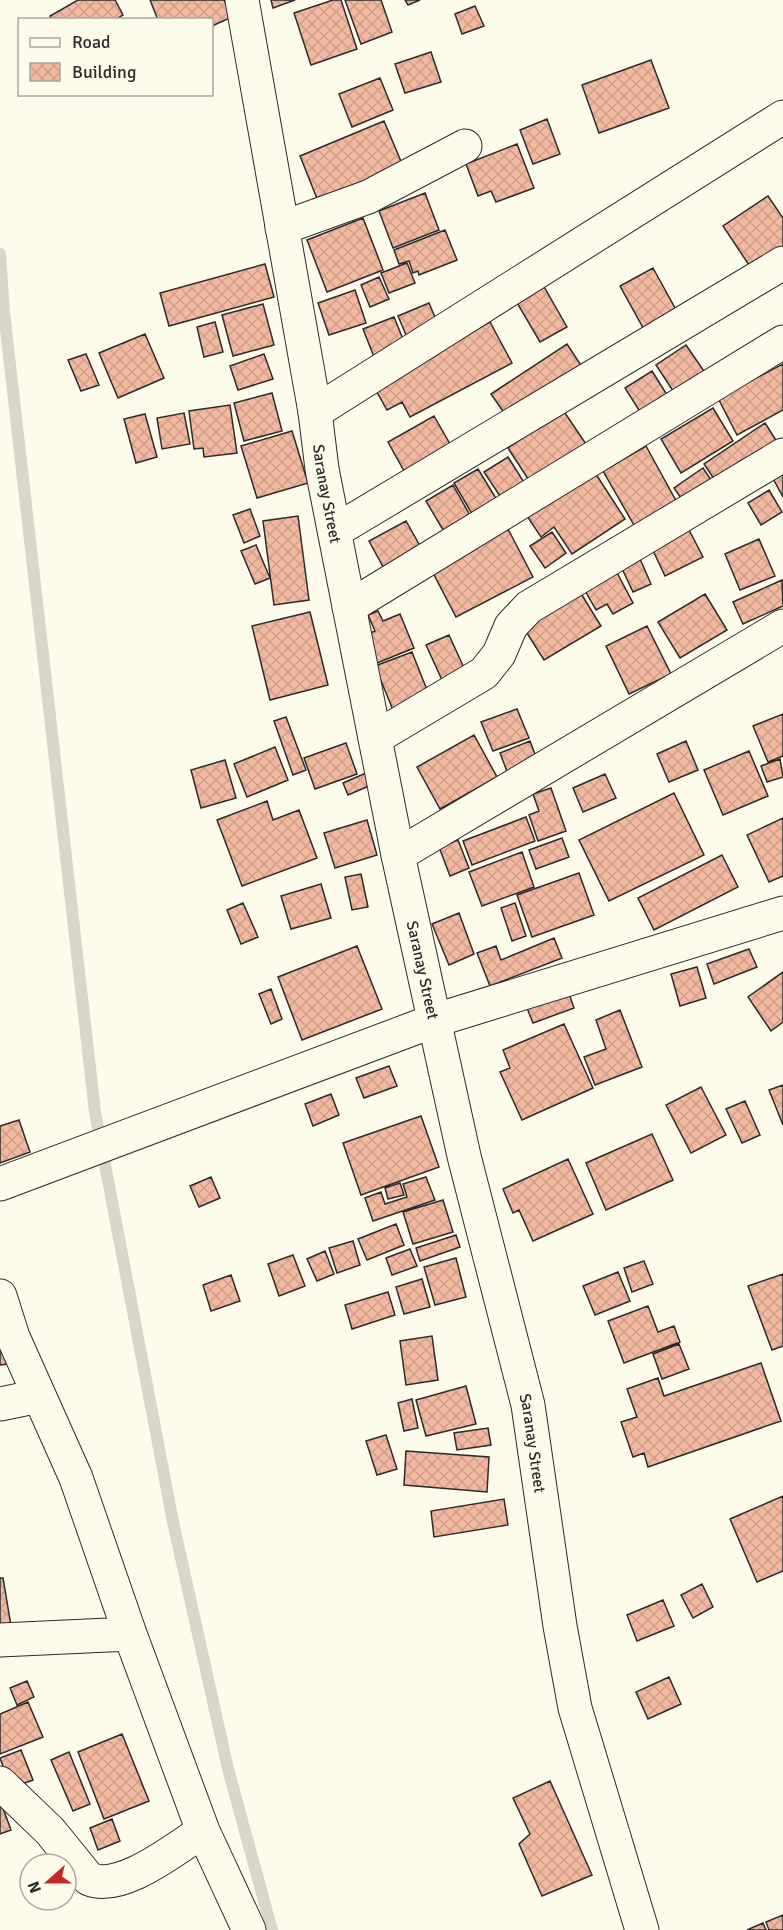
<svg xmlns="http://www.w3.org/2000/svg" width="783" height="1930" font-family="Signika,sans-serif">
  <defs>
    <pattern id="building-cross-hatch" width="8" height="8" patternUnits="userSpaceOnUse" patternTransform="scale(1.5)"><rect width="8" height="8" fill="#f2b8a0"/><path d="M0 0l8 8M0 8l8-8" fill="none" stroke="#d09e8a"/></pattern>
  </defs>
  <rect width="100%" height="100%" fill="#fdfbea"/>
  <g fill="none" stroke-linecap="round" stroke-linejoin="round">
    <path stroke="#d8d7c9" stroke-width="12" d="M0,254l4,58 91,800 78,410 55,247 44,161"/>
  </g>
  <path fill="url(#building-cross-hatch)" stroke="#2b2b2b" stroke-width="1.5" d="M78,0h37l8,15 -8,5h-63l-2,-4z
    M150,0h74l8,17 -20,9v-6h-54z
    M271,0h24l-22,8z
    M333,0h8l16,49 -46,16 -17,-52z
    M345,0h36l11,32 -31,12z
    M405,0h15l-12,5z
    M475,6l9,20 -22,8 -7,-20z
    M431,52l10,30 -36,11 -10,-29z
    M651,60l18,48 -70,25 -17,-48z
    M380,78l13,32 -41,17 -13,-33z
    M547,119l13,35 -27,10 -13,-34z
    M384,121l19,45 -85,35 -18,-45z
    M517,144l17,44 -38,14 -5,-11 -13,5 -12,-32z
    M425,193l14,37 -46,18 -14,-37z
    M768,196l15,22v29l-32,21 -28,-42z
    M363,218l20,52 -56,22 -20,-52z
    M445,230l12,30 -38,15 -1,-4 -5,2 -4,-12 -10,3 -5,-14z
    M407,263l8,20 -26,10 -8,-20z
    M265,264l9,33 -105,29 -9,-33z
    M653,268l27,49 -33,18 -27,-49z
    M379,277l10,22 -19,8 -9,-22z
    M543,285l24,42 -27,15 -24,-41z
    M355,290l11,33 -37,12 -11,-32z
    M429,303l11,26 -31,13 -11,-26z
    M263,304l11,41 -41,11 -11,-41z
    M394,317l13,32 -31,13 -13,-33z
    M215,322l8,30 -19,5 -7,-30z
    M490,322l22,41 -102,54 -8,-15 -15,8 -14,-25z
    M145,334l19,44 -46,20 -19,-45z
    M567,344l17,26 -75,50 -18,-26z
    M686,345l22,32 -31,20 -21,-32z
    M86,354l13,31 -18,6 -13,-31z
    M264,354l9,25 -35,11 -8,-24z
    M783,364v46l-46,25 -19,-37z
    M652,371l17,27 -27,17 -17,-27z
    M272,393l10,38 -38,10 -10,-38z
    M230,405l7,48 -33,4 -1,-9 -9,1 -5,-38z
    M713,408l20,33 -52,32 -20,-34z
    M563,410l25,37 -56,38 -24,-37z
    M184,413l6,31 -28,5 -5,-31z
    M145,414l12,43 -21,6 -12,-44z
    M434,416l20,35 -46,27 -20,-36z
    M765,423l16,25 -61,40 -16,-24z
    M292,431l16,52 -51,15 -16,-52z
    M646,446l34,62 -42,24 -35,-61z
    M508,457l17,27 -23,15 -18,-27z
    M590,465l35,54 -53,35 -18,-27 -13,10 -18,-27z
    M703,468l12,18 -29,19 -12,-17z
    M478,469l22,36 -25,14 -21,-36z
    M783,469v28l-12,-22z
    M453,485l19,34 -26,16 -20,-34z
    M769,490l13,22 -21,13 -13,-22z
    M250,509l10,27 -16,7 -11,-28z
    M298,516l11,84 -35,5 -11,-84z
    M406,521l18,32 -37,21 -18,-33z
    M687,526l16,31 -38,19 -15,-32z
    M508,529l25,48 -77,40 -25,-48z
    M552,532l14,21 -21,15 -15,-22z
    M759,539l16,37 -35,14 -15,-36z
    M256,545l14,33 -15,6 -14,-33z
    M637,552l14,32 -18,8 -15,-32z
    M615,569l18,34 -20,11 -6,-10 -11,6 -13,-23z
    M782,580l1,26 -40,18 -10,-22z
    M577,587l24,39 -57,34 -24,-38z
    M705,594l22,36 -47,28 -22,-36z
    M378,611l5,10 17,-7 14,34 -37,15 -12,-28 10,-4 -7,-16z
    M310,612l18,73 -58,15 -18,-74z
    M647,626l24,48 -42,20 -23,-48z
    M449,635l16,35 -23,10 -16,-35z
    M412,652l17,43 -36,15 -18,-44z
    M517,709l12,29 -36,13 -12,-29z
    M783,714v42l-15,6 -15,-36z
    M286,717l20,53 -13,5 -19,-54z
    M474,735l23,42 -57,32 -23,-42z
    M530,741l8,21 -30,12 -8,-21z
    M686,741l12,29 -29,12 -12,-28z
    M346,743l11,31 -42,15 -11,-31z
    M275,747l13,33 -41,17 -13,-33z
    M749,751l19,45 -45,19 -19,-45z
    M780,759l3,18 -16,5 -6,-16z
    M225,760l11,38 -35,10 -10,-38z
    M366,773l5,12 -23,10 -5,-12z
    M605,774l11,24 -33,14 -10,-24z
    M551,788l15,43 -28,10 -9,-26 10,-4 -6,-17z
    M674,793l30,62 -95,46 -30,-61z
    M267,801l6,19 26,-10 18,48 -75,28 -25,-66z
    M526,817l9,24 -63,24 -9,-24z
    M783,818v58l-14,6 -22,-47z
    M367,820l10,35 -42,13 -11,-35z
    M562,838l7,19 -33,12 -7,-19z
    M458,840l11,28 -19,8 -11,-29z
    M522,852l12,35 -52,19 -13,-34z
    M722,855l16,32 -84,43 -16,-32z
    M579,873l15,42 -62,22 -15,-42z
    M361,874l7,33 -16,3 -7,-33z
    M321,884l10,34 -40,11 -10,-33z
    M243,903l15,34 -17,7 -14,-34z
    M515,903l11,33 -14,5 -11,-33z
    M459,913l15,41 -25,11 -17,-41z
    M554,938l8,20 -72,28 -13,-33 19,-7 5,14z
    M357,946l25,63 -80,31 -24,-63z
    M749,949l8,18 -43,17 -7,-20z
    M697,967l9,31 -26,8 -9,-32z
    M783,972v50l-12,9 -23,-34z
    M567,988l7,20 -41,15 -8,-20z
    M271,989l11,30 -11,5 -12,-30z
    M620,1010l22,57 -47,18 -11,-28 22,-8 -10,-29z
    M564,1024l29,64 -71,32 -22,-48 10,-4 -7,-18z
    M389,1066l8,20 -33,12 -8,-20z
    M783,1085v40l-14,-35z
    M701,1087l25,48 -35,18 -25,-48z
    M331,1094l8,21 -26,11 -8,-22z
    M745,1101l15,34 -18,8 -16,-34z
    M421,1116l18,51 -78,28 -18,-52z
    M19,1120l11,32 -30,11v-37z
    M652,1134l21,46 -67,30 -20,-47z
    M568,1159l25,55 -60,27 -14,-31 -6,3 -10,-24z
    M211,1177l9,21 -21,9 -9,-21z
    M426,1177l9,23 -62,21 -8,-23 16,-6 4,12 22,-7 -4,-13z
    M400,1183l4,12 -16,4 -3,-11z
    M443,1200l10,32 -40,12 -10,-32z
    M396,1224l8,21 -37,15 -9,-21z
    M456,1235l4,12 -40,14 -4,-13z
    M353,1241l7,24 -23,8 -8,-25z
    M410,1249l7,17 -25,9 -6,-17z
    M325,1251l9,23 -17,7 -10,-22z
    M293,1255l12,31 -26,10 -11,-32z
    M456,1258l10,39 -31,8 -11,-38z
    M644,1261l9,23 -21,8 -8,-24z
    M618,1272l12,29 -35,14 -12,-29z
    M783,1274v72l-11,4 -24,-64z
    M231,1275l9,26 -29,10 -8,-26z
    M422,1279l8,28 -26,7 -8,-27z
    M388,1292l7,23 -43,14 -7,-24z
    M648,1306l10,26 16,-6 6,16 -56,21 -16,-42z
    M0,1331l7,33 -7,1z
    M432,1336l6,44 -32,5 -6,-44z
    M679,1344l10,25 -27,10 -9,-25z
    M761,1363l20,58 -133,46 -4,-14 -11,4 -12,-35 16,-5 -10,-28 31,-11 6,18z
    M466,1386l10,38 -50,12 -10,-36z
    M412,1399l6,29 -14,3 -6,-28z
    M488,1428l3,17 -34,5 -3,-17z
    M386,1435l11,34 -20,6 -11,-34z
    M406,1451l83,6 -2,35 -83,-7z
    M783,1496v75l-26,11 -27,-63z
    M504,1499l4,26 -74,12 -3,-26z
    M0,1578h3l8,48 -11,2z
    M702,1584l11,23 -20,11 -12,-23z
    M663,1600l11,26 -37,15 -10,-26z
    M669,1677l12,27 -33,15 -12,-27z
    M27,1681l7,16 -17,8 -7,-17z
    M28,1702l15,35 -43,17v-40z
    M122,1734l27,67 -45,18 -26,-67z
    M21,1750l12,30 -22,8 -11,-30z
    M69,1752l21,52 -17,7 -22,-51z
    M550,1781l42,94 -50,21 -23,-52 11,-10 -17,-36z
    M0,1800l11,30 -11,4z
    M112,1819l8,22 -22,9 -8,-22z
    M783,1915v15h-14l-3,-8z
    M763,1923l3,7h-19z"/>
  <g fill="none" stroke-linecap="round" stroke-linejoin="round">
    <g stroke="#2b2b2b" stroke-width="35">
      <path id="street" d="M282,228l86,-31 97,-51
        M315,412l468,-295
        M335,531l448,-268
        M349,607l434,-265
        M375,738l109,-65 15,-19 12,-28 18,-19 254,-152
        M398,855l385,-229
        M0,1184l436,-164 347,-107
        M0,1296l13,41 63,141 54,156 73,197 46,99
        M0,1404l39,-8
        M0,1640l130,-6
        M0,1783l50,48 39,48c32,14 87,-31 114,-48"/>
    </g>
    <g stroke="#2b2b2b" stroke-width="35">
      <g id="secondary">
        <path id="s1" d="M242,0l73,412 7,57 76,386 66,301 64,249 32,221 15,82 67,222"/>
      </g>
    </g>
    <use href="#street" stroke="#fdfbea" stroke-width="33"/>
    <use href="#secondary" stroke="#fdfbea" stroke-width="33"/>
  </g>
  <g text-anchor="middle" stroke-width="4.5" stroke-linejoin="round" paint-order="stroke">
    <g font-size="16" fill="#2b2b2b" stroke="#fdfbea">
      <text dy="6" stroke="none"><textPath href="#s1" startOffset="501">Saranay Street</textPath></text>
      <text dy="6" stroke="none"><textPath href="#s1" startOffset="987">Saranay Street</textPath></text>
      <text dy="6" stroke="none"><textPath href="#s1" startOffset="1473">Saranay Street</textPath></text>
    </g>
  </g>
  <rect x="18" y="18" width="195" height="78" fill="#fdfbea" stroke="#a9a89e" stroke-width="1.5"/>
  <rect x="30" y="38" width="30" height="9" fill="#fdfbea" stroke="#a9a89e" stroke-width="1.5"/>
  <text x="72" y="48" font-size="18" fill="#2b2b2b">Road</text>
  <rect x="30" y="63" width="30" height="18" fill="url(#building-cross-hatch)" stroke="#a9a89e" stroke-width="1.5"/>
  <text x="72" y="78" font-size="18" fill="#2b2b2b">Building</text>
  <g transform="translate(48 1882) rotate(249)"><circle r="28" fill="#fdfbea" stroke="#a9a89e" stroke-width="1.5"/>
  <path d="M0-4.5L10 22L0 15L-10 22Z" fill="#c62828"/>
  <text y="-9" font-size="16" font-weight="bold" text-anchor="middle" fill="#2b2b2b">N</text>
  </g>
</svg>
